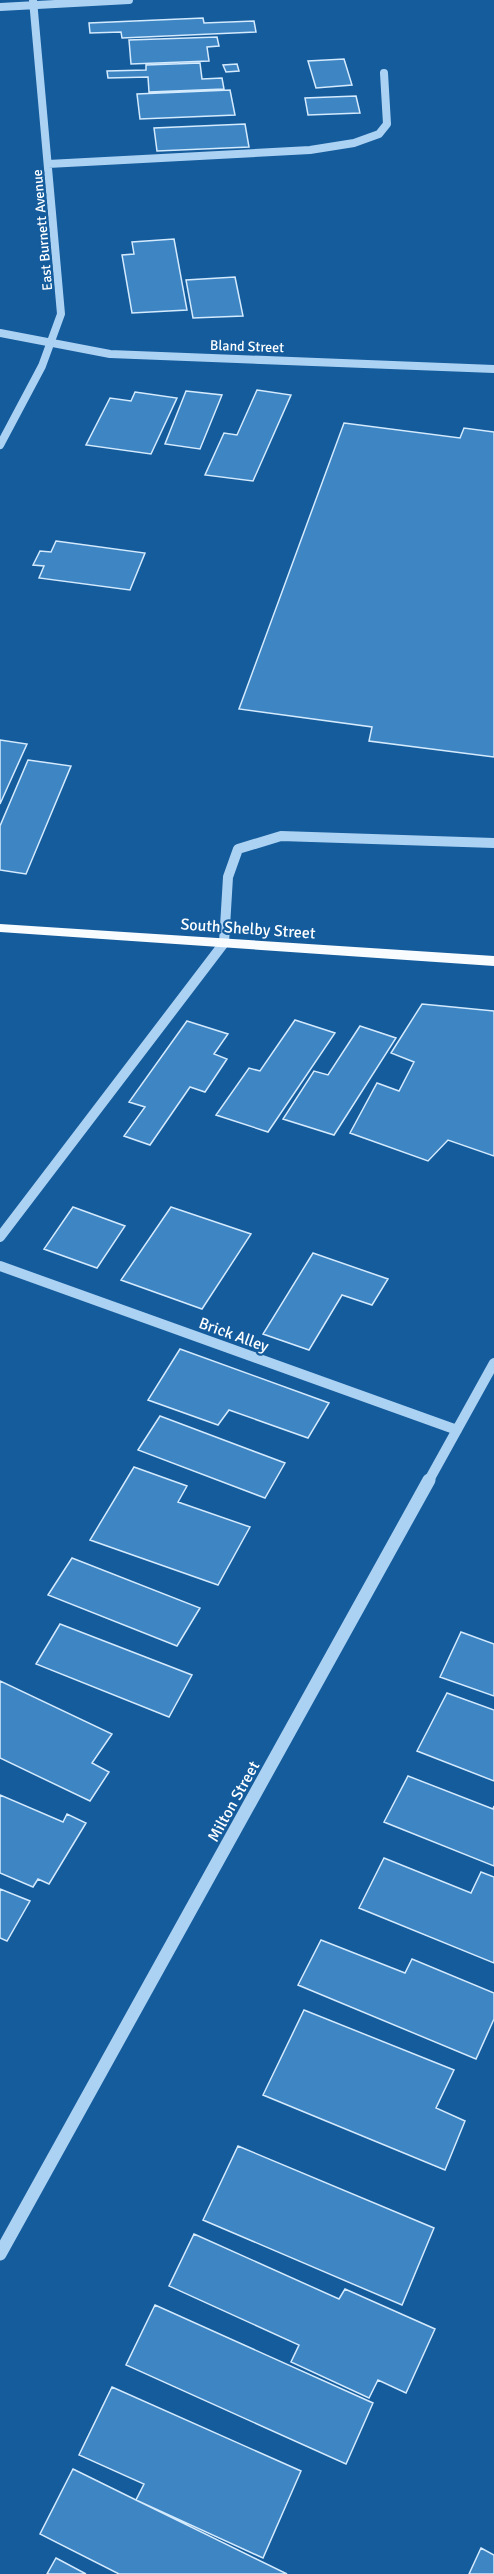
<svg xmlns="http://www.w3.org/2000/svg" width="494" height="2574" font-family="Signika,sans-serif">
  <rect width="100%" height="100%" fill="#155c9d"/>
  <path fill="#3e85c4" stroke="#d4eafd" stroke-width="1.5" d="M203,18l1,5 50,-2 2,11 -134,6 -1,-6 -31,1 -1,-10z
    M217,37l2,9 -12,1 2,14 -78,3 -2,-24z
    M344,59l8,26 -36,3 -8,-27z
    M200,63l2,16 20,-1 2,11 -75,3 -1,-15 -40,1 -1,-7 39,-1v-5z
    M237,64l2,7 -13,1 -3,-7z
    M230,90l5,25 -95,4 -3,-25z
    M356,96l4,17 -52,2 -3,-17z
    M245,124l4,23 -92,4 -3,-23z
    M174,239l13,71 -55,3 -10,-58 12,-1 -2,-12z
    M235,277l8,39 -50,2 -7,-38z
    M257,390l34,5 -38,86 -48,-6 19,-42 13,2z
    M186,391l36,4 -22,54 -35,-5z
    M135,392l42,6 -26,56 -65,-9 24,-47 21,3z
    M344,423l116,15 4,-10 30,4v325l-125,-16 3,-14 -133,-18z
    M56,541l89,12 -15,37 -91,-12 5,-12 -11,-1 7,-14 11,1z
    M0,740l27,4 -27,60z
    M28,760l43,6 -45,108 -26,-4v-44z
    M422,1004l72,7v145l-46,-16 -20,21 -78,-28 27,-50 22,8 15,-29 -23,-9z
    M295,1020l40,13 -67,99 -52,-17 33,-47 11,3z
    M187,1021l41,13 -14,20 13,5 -22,33 -15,-5 -40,58 -26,-9 21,-29 -16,-5z
    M360,1026l36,12 -62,97 -51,-16 31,-48 14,4z
    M73,1207l52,19 -28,42 -53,-19z
    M171,1207l80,27 -49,75 -81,-29z
    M313,1253l75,26 -16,26 -30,-10 -33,55 -46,-16z
    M180,1349l149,54 -21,35 -79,-28 -11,15 -70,-25z
    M160,1416l125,47 -20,35 -127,-48z
    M134,1467l53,19 -9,16 72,25 -32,58 -128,-45z
    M72,1558l128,50 -23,38 -129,-51z
    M60,1624l132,51 -23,42 -133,-53z
    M461,1632l33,12v52l-54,-19z
    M0,1681l112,53 -20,29 17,9 -19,29 -90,-43z
    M447,1693l47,17v71l-77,-30z
    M408,1776l85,33 1,-3v60l-110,-44z
    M0,1795l63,27 4,-8 19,9 -37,61 -11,-5 -5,8 -33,-14z
    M384,1858l87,35 10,-21 13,5v86l-135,-55z
    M0,1889l30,12 -23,40 -7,-3z
    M321,1940l84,33 7,-14 82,34v26l-18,40 -178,-74z
    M304,2010l150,60 -18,38 29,13 -20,49 -182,-75z
    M238,2146l196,82 -32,77 -199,-85z
    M194,2234l145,65 6,-10 90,40 -29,64 -28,-13 -9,18 -78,-36 8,-17 -130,-59z
    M155,2305l218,98 -27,61 -220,-99z
    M112,2387l189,84 -38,87 -127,-58 8,-16 -65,-29z
    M73,2469l63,31 151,74h-168l-79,-40z
    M481,2548l13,7v19h-25z
    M56,2558l30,16h-39z"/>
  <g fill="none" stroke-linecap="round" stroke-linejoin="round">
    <path stroke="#acd2f3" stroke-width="8" d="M0,7l129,-7
      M48,164l262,-14 44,-7 25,-9 8,-10 -3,-51
      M0,333l110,21 384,15
      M0,445l42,-79 19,-52 -28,-314"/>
    <path stroke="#acd2f3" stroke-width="10" d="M0,1237l224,-294 4,-66 10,-28 43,-13 213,7
      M0,1266l457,164
      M428,1482l66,-119"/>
    <path stroke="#acd2f3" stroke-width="13" d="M0,2254l429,-774"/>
    <path fill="#f8fcff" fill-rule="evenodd" d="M0,924l494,32v10l-494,-34z"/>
  </g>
  <g text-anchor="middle" stroke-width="4.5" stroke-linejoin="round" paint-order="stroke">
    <g font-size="14" fill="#fff" stroke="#155c9d">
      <text transform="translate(42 230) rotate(-95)" y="5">East Burnett Avenue</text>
      <text transform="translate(247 346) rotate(2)" y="5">Bland Street</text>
    </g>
    <g font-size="16" fill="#fff" stroke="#155c9d">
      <text transform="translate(248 928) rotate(4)" y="6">South Shelby Street</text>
      <text transform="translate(234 1334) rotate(20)" y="6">Brick Alley</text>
      <text transform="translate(233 1801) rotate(-61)" y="6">Milton Street</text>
    </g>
  </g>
</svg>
